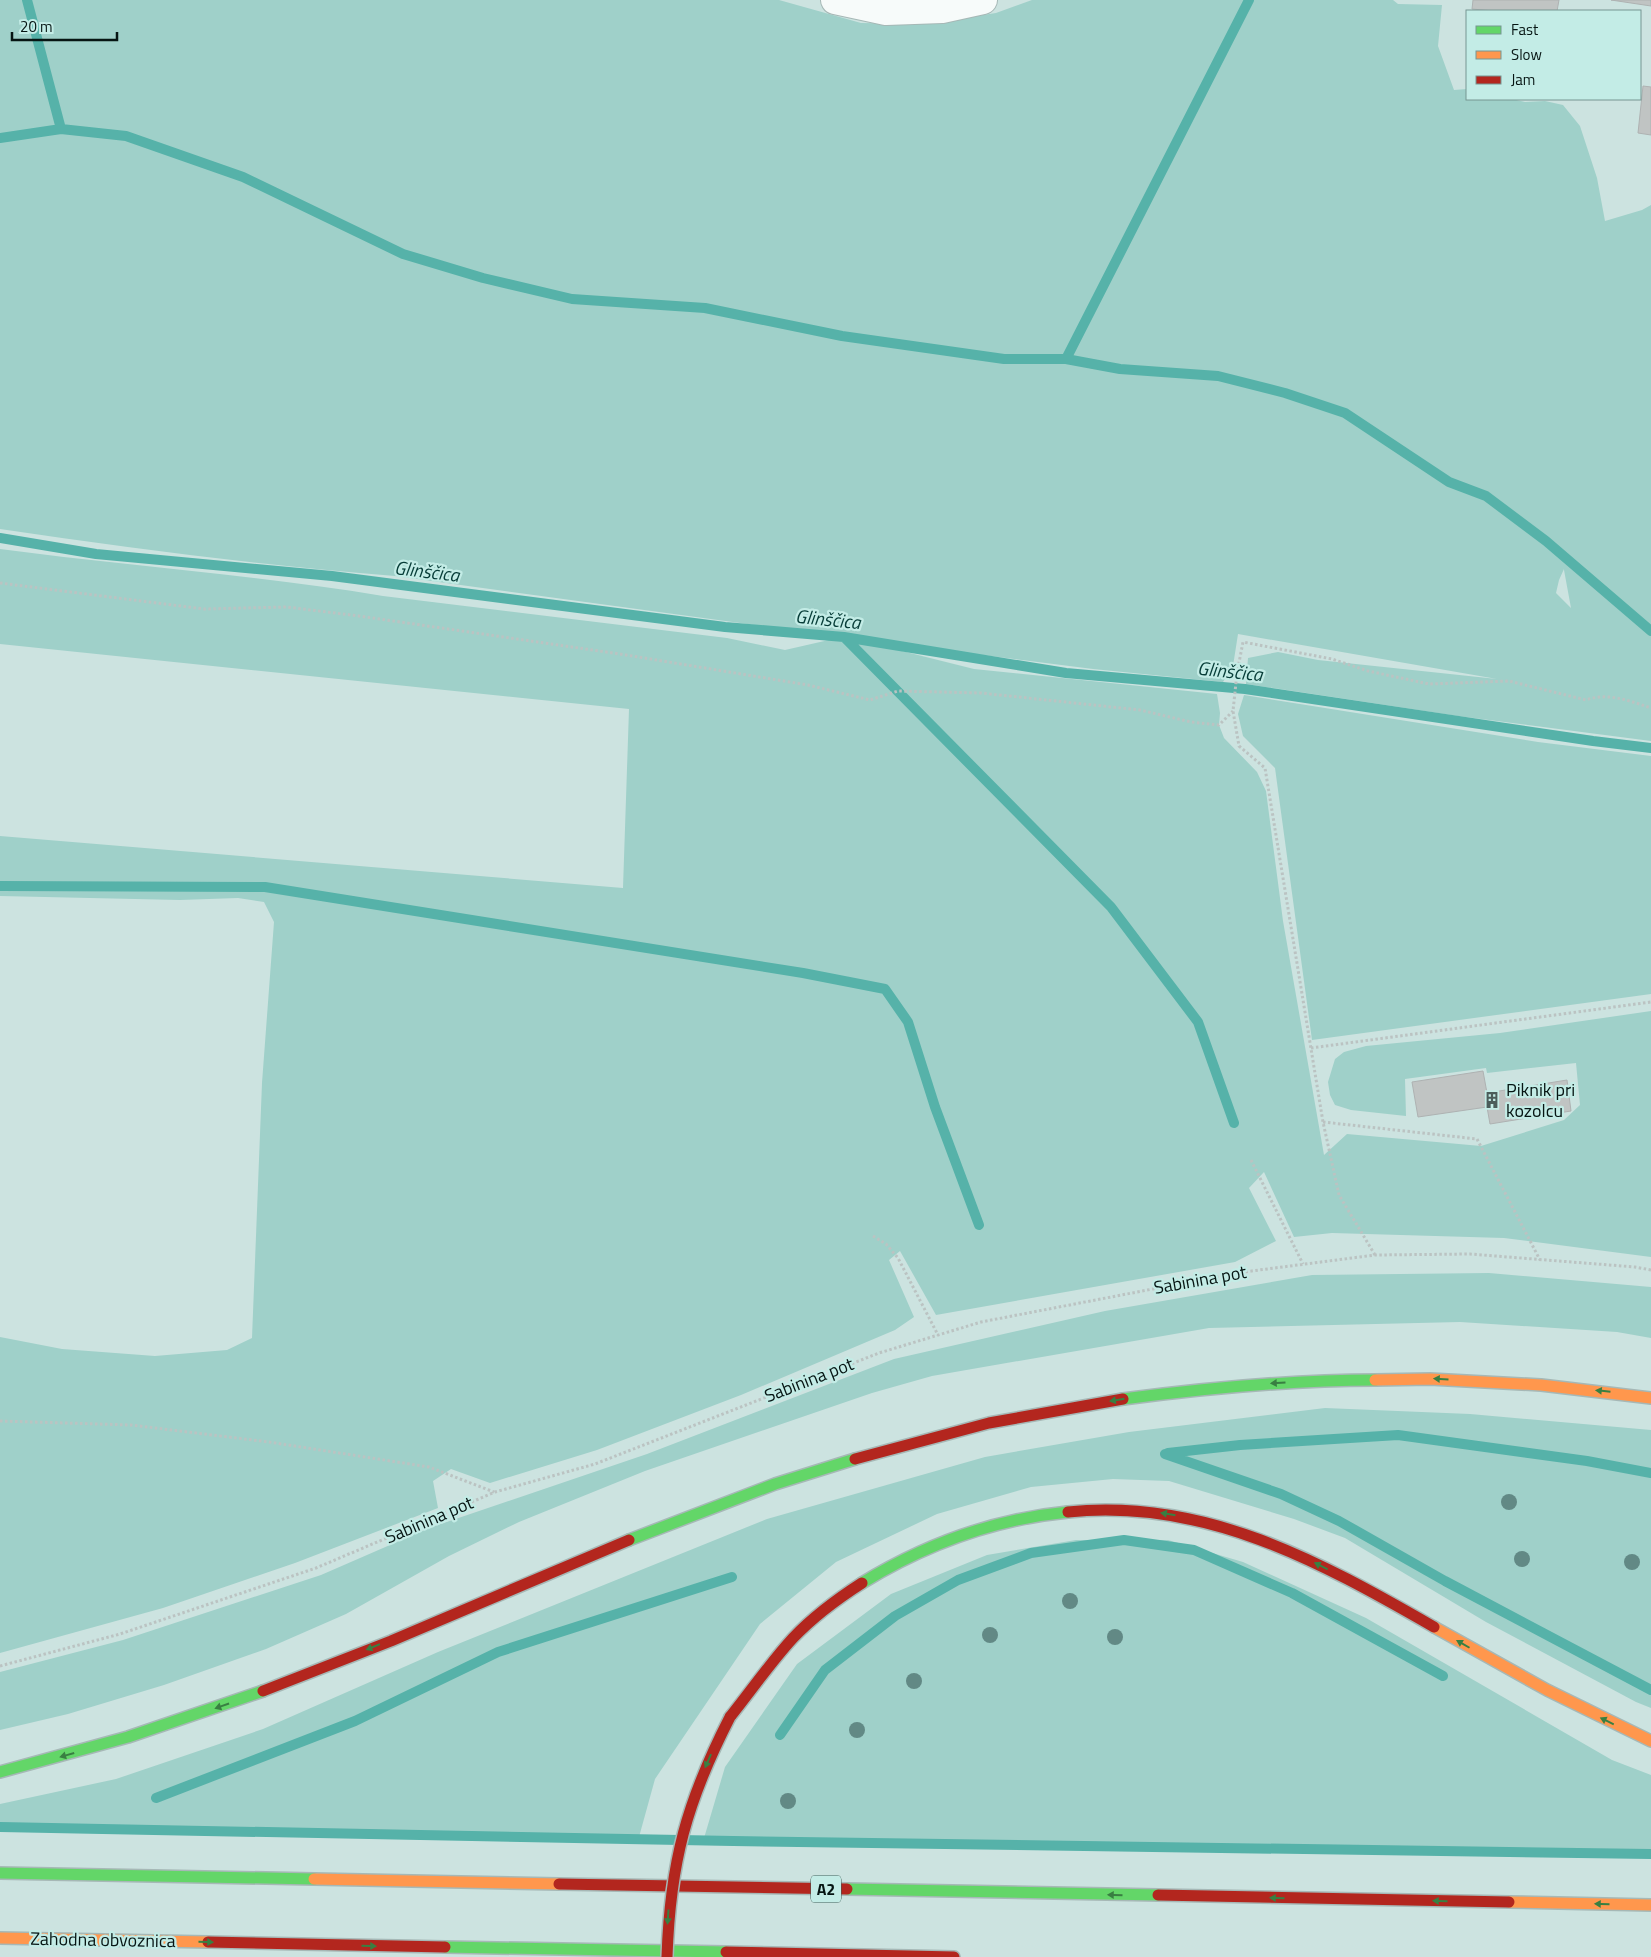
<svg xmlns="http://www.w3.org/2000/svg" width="1651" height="1957" font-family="'Titillium Web',sans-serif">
  <rect width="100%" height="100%" fill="#cce3e0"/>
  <path fill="#9fd0c9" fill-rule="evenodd" d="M0,0h779l82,23 63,1 72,-11 36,-13h361l5,4 44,1 -4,41 16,44 13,-1v10h45l13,3 20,-1 18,4 17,21 17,52 8,43 37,-11 9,-5v536l-193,-25 -212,-32 2,-26 30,-6 40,8 179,19 -259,-45 -5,32 -10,16 -130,-13 -243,-31 124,31 243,25 3,19 -1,12 5,13 33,34 9,19 17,130 41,234 23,-21 134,12 83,-26 16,-15 -4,-42 -89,10 -1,-5 -81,11 1,37 -55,-6 -16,-5 -5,-10 -2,-13 7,-23 9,-7 22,-6 134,-13 151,-22v246l-147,-19 -172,-5 -38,4 -30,-65 -15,16 27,53 -41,21 -299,53 -36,-64 -11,9 25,57 -19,13 -154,65 -144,55 -107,33 -39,-14 -18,12 5,27 -143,55 -132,45 -163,45v-316l62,12 93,7 72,-6 25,-12 10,-255 12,-161 -10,-20 -26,-4 -58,2 -180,-4v-60l623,52 6,-179 -629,-65v-95c127,17 256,26 383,47l344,42 58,12 57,-13 -447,-61c-132,-10 -264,-28 -395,-47zM1564,569v1l7,38 -15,-15 3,-13z
    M1244,695l294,47 113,14v238l-339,46 -37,-272 -32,-32 -5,-22z
    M1489,1273l162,14v51l-34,-6 -157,-10 -251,6 -277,48 -60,17 -227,78 -126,51 -70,34 -103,58 -80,35 -102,36 -96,29 -68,16v-58l123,-32 198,-65 108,-47 218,-74 247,-95 211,-48 207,-36z
    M1325,1408l145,6 181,16v278l-15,-6 -150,-80 -141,-84 -51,-19 -125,-38 -56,-2 -82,8 -94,27 -101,48 -76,62 -105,155 -16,58h-226l-228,-7 -185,1v-27l116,-25 147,-50 175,-77 329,-133 218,-62 144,-25z
    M1076,1540h92l75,22 123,56 246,142 39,15v81l-240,-2 -218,-5 -491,-4 23,-78 72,-103 94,-70 96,-39z"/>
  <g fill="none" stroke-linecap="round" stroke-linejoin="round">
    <path stroke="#56b2a9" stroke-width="10" d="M27,0l34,129
      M0,138l61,-9 65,7 117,41 160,77 80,24 89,21 133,9 137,28 162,23h62l54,10 98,7 67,17 60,20 104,69 37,14 60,45 105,90
      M1066,359l183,-359
      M0,538l96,16 236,22 393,51 119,10 222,36 179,16 348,52 58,7
      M844,637l267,270 87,115 36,101
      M0,886l265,1 538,86 82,16 23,33 27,85 44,118
      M1168,1453l72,-8 158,-10 189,26 64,12
      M1165,1454l116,40 58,27 106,60 206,109
      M780,1735l45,-65 70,-54 63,-36 73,-27 93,-13 70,10 98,43 151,83
      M156,1798l199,-77 143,-69 234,-75
      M0,1827l733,14 918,13"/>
  </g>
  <path fill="#c0c4c3" stroke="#aeb2b2" d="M1473,0h86l-2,11h-64l-21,-2z
    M1611,0h40v6z
    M1643,86l8,1v48l-13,-2z
    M1483,1071l4,22 80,-13 4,31 -81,13 -3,-17 -69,10 -6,-35z"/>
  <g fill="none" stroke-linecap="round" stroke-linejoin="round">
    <g stroke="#a6b8b6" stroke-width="30">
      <path id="street" d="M835,0l51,11 56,-2 41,-9"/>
    </g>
    <g stroke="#a6b8b6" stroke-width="14">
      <path id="fast" d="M1123,1399c84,-11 167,-19 252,-19
        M629,1540l146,-56 80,-25
        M862,1583c62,-38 133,-64 206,-71
        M0,1772l128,-35 135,-46
        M0,1873l314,6
        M847,1889l311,6
        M445,1947l281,5"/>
    </g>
    <g stroke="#a6b8b6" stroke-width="14">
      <path id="slow" d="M1375,1380l55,-1 111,6 110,13
        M1434,1627l113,63 104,51
        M314,1879l245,5
        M1509,1902l142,3
        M0,1938l208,4"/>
    </g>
    <g stroke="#a6b8b6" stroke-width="14">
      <path id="jam" d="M855,1459l134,-36 134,-24
        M1068,1512c137,-14 251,49 366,115
        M263,1691l128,-50 238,-101
        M730,1717c21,-26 40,-54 63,-79 20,-21 44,-39 69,-55
        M559,1884l288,5
        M1158,1895l351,7
        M208,1942l237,5
        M726,1952l228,5"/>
    </g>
    <path stroke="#bbc3c2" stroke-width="3" stroke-dasharray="2.5 2.5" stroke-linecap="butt" d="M0,583l204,26 83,-2 72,9 261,38 188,31 62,15 28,-9 83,2 159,17 51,12 28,3 14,-14
      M1311,1048l340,-46
      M1323,1122l154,17 63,121
      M1251,1160l52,104
      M873,1236l13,8 12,14 40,77
      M1375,1255l-36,-60 -16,-73 -58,-354 -26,-22 -6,-35 4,-38 6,-31 89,17 36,12 61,13 80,-3 77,19c22,-8 44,1 65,8
      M0,1421l131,4 138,17 160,25 65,25
      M0,1666l120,-32 196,-66 179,-76 100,-28 284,-111 102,-31 255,-49 139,-18 95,-1 165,13 16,3"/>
    <use href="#street" stroke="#f7fbfa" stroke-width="28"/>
    <use href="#fast" stroke="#63d668" stroke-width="11"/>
    <use href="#slow" stroke="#ff974d" stroke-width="11"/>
    <use href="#jam" stroke="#b3261e" stroke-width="11"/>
    <g stroke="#a6b8b6" stroke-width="14" stroke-linecap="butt">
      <path id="jam-bridge" d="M667,1957c3,-95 20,-156 63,-240"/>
    </g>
    <use href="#jam-bridge" stroke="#b3261e" stroke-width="11"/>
  </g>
  <g fill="#628985">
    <circle cx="1509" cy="1502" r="8"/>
    <circle cx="1522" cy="1559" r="8"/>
    <circle cx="1632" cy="1562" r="8"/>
    <circle cx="1070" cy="1601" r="8"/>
    <circle cx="990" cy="1635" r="8"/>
    <circle cx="1115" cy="1637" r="8"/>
    <circle cx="914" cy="1681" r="8"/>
    <circle cx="857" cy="1730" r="8"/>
    <circle cx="788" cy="1801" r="8"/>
  </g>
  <defs><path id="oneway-solid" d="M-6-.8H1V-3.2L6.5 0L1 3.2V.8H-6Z" transform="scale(1.25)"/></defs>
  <g fill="#397f42">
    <use href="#oneway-solid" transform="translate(1441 1379) rotate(-177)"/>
    <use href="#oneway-solid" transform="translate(1278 1383) rotate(177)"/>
    <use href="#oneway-solid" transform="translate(1603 1391) rotate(-174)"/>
    <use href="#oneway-solid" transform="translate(1117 1400) rotate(171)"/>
    <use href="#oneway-solid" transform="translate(1168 1514) rotate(-171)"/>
    <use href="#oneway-solid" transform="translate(1321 1566) rotate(-153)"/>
    <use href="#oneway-solid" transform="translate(1463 1644) rotate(-150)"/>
    <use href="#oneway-solid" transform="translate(373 1647) rotate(158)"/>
    <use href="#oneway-solid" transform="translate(222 1706) rotate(161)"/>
    <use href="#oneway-solid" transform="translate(1607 1721) rotate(-154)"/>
    <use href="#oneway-solid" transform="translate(67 1755) rotate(164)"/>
    <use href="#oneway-solid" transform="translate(708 1761) rotate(114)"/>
    <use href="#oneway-solid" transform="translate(1115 1895) rotate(-179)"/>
    <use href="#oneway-solid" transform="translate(1277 1898) rotate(-179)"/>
    <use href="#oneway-solid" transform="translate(1440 1901) rotate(-179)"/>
    <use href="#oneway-solid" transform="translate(1602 1904) rotate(-179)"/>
    <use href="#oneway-solid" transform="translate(668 1917) rotate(94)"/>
    <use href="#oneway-solid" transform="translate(206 1942) rotate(1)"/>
    <use href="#oneway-solid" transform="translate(369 1946) rotate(1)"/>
  </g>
  <defs>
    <g id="building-bare" transform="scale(1.35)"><path d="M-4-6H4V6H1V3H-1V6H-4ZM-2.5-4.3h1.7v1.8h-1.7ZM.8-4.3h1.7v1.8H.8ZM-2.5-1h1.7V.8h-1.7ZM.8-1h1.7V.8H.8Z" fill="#4b5d5b" stroke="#c3ece6" stroke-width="2.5" paint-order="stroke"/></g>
  </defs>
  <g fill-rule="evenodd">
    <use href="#building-bare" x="1492" y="1100"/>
  </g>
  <g text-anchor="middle" stroke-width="4.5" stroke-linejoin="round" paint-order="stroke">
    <rect fill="#c3ece6" stroke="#3f5652" stroke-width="1" x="811" y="1875.5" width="30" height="27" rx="4"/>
    <g font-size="16" font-weight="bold" fill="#061513">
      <text x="826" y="1895">A2</text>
    </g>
    <g font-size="18" fill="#061513" stroke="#c3ece6" text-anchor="start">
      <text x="1506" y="1096">Piknik pri<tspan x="1506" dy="21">kozolcu</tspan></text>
    </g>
    <g font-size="18" fill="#061513" stroke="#c3ece6">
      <text transform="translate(1200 1280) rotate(-10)" y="6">Sabinina pot</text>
      <text transform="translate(809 1380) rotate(-21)" y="6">Sabinina pot</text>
      <text transform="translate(429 1520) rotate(-23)" y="6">Sabinina pot</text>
      <text transform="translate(103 1940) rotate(1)" y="6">Zahodna obvoznica</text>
    </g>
    <g font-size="19" font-style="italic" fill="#073d38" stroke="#c3ece6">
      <text transform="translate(427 571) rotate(7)" y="7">Glinščica</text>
      <text transform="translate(828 619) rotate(6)" y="7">Glinščica</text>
      <text transform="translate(1230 671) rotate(6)" y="7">Glinščica</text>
    </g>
  </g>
  <rect x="1466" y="10" width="175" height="90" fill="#c3ece6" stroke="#779692"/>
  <rect x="1476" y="26" width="25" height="8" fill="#63d668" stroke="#779692"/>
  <text x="1511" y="35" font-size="15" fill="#061513">Fast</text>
  <rect x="1476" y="51" width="25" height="8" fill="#ff974d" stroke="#779692"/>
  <text x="1511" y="60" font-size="15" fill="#061513">Slow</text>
  <rect x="1476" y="76" width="25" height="8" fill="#b3261e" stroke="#779692"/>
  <text x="1511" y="85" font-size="15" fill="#061513">Jam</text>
  <path d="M12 32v8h105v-8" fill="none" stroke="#061513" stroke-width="2.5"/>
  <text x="20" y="32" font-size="15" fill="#061513" stroke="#c3ece6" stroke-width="4" paint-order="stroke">20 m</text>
</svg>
